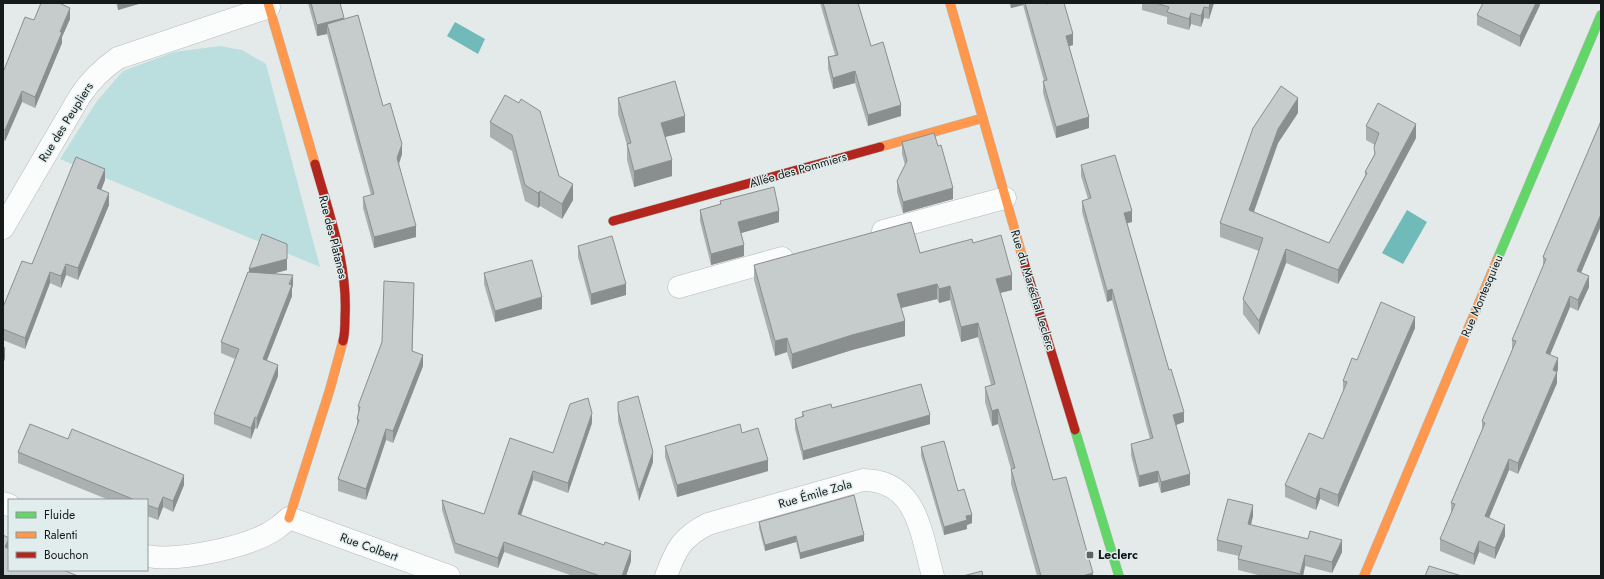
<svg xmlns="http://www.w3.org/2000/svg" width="1604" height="579" font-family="Jost,sans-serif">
  <rect width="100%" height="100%" fill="#e4eaea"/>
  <path fill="#badfde" d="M220,46l22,4 24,14 54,203 -260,-108 37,-58 26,-30 51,-19z"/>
  <path fill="#70bab9" d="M455,22l30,17 -7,15 -31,-18z
    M1407,210l20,12 -24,42 -21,-11z"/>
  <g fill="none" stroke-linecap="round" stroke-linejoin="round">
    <g stroke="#b5baba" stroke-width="23">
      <path id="street" d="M3,228l77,-132c10,-15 22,-27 38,-38l151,-51
        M883,231l122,-33
        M679,287l103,-29
        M3,503l6,2
        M147,556c31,6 104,-9 130,-28 4,-3 8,-6 12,-10l160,58
        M666,576c10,-27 16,-39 42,-52l155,-44c55,0 58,55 70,96"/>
    </g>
    <g stroke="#b5baba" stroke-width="10">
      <path id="fast" d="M1497,260l104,-245
        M1075,430l44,146"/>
    </g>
    <g stroke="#b5baba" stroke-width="10">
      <path id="slow" d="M268,3l47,161
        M950,3l73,256
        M880,147l103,-29
        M289,518l41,-129 13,-48
        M1364,576l133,-316"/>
    </g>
    <g stroke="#b5baba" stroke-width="10">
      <path id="jam" d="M315,164c14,50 33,100 30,153 0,8 0,17 -2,24
        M613,221l267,-74
        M1023,259l52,171"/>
    </g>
    <use href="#street" stroke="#fbfcfc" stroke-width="22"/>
    <use href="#fast" stroke="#63d668" stroke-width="9"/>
    <use href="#slow" stroke="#ff974d" stroke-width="9"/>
    <use href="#jam" stroke="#b3261e" stroke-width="9"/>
  </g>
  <path fill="#aaafaf" d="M116,3h26l-24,7z
    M308,3h32l4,16 39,87 19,48 -3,10 17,73 -42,11 -11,-40v-11l8,-2 -44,-161 -10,2z
    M820,3h38l13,43 30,70 -33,10 -13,-43 -22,6 -5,-20v-12l7,-2z
    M1009,3h38l26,42 -4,1 20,82 -33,10 -13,-45v-12h1l-21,-76 -12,3z
    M1142,3h72l-5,16 -5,-1 -3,9 -10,-3 -2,6 -22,-6v-7l-25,-7z
    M1540,3v2l-20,42 -43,-22v-10z
    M70,19l-8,18v6l-27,65 -13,-6 -17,39 -2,-1v-70h1l30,-50z
    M505,95l54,81 14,24 -11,19 -22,-13 -2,2 -13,-7 -13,-50 -22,-14v-15z
    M618,98l67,34 -20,5 7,39 -38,11 -7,-27v-15l-9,-31z
    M1298,113l-20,30 -24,69 75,31 36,-67v-4l9,-17 1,-10 -9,-5v-14l50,12 -78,146 -52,-21 -27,72 -16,-21v-15l16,-48 -39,-14v-14z
    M1601,121v105l-20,47 8,14 -11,24 -8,-4 -20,48 8,14 -1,3v11l-39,91 -9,-4 -20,48 16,18 -10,23 -16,-7 -5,13 -34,-14v-12l11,-26v-10l31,-73v-9l30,-70v-11l31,-73v-10z
    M902,142l36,4 15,53 -50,14 -6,-21v-11l8,-16 -3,-11z
    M1081,165l51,57 -5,1 57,199 -8,3 14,60 -29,8 -3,-11 -19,5 -8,-32v-11l19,-5 -38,-139 -5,2 -25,-90v-11l6,-2 -7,-23z
    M105,180l-4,10 8,15 -31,75 -12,-5 -5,13 -11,-5 -25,66 -22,-9v-33l29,-43z
    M720,201l59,21 -38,11 3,23 -33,9 -11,-44v-11l20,-6z
    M973,243l39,47 -12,3 53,187 40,96h-56l-26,-92v-15l-13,-45 -6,2 -7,-24v-15l6,-2 -13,-48 -17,5 -11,-42 -11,3 -2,-4 -36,9 4,28 -53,14 -60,19 -5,-17 -12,4 -21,-76v-15l166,-12z
    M578,246l48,49 -35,10 -13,-48z
    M287,270l-12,3 18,13 -1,2v8l-25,64 11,16 -21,53 -2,-1 -4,11 -37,-15v-10l21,-55 -14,-6v-11l27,-70z
    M484,273l58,36 -47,13 -11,-38z
    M414,294l-2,57 11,15 -30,77 -7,-3 -20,60 -28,-9v-12l19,-53v-7l1,-4v-9z
    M1415,328l-77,179 -18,-8 -4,11 -31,-13v-12l38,-46 20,-47v-11l14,-21z
    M618,402l35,60 -14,39 -21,-80z
    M832,408l98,16 -127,36 -8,-31v-10l7,-2v-5z
    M592,423l-24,70 -35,-13 -12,35 110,46 -5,15h-53l-69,-24 -6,16 -43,-15 -13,-43v-10l42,14 69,-61z
    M742,433l26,38 -91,26 -12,-40v-11z
    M921,447l37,44 14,32 -5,2v4l-23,6 -23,-79z
    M18,452l166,33 -11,27 -10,-5 -5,13 -11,-4v-16h-38l-91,-37z
    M1253,516l-2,9 91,27 -10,21 -27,-7 -2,10h-41l-24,-6v-11l1,-3 -22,-5v-11z
    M759,522l105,19 -64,18 -4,-17 -31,9 -6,-23z"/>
  <path fill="#8b8e8e" d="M118,3h24l-24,7z
    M1011,3h12v2l-12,3z
    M1210,3h4l-5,16v-11z
    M1536,3h4v2l-20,42v-11z
    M1204,7v11l-3,9v-11z
    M70,8v11l-8,18v6l-27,65v-11z
    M1191,13v11l-2,6v-11z
    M344,18v11l-17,-5v10l-10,2v-11z
    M1073,34v11l-7,2v-11z
    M855,71v12l-22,6v-11z
    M22,91v11l-17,39v-11z
    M1298,98v15l-20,30 -29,82v-15l29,-81z
    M901,105v11l-33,10v-11z
    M685,116v16l-24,6v-15z
    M1089,117v11l-33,10v-11z
    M1416,124v14l-78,146v-14z
    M402,144v10l-5,15v-11z
    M672,160v16l-38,11v-16z
    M105,169v11l-8,20v-12z
    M573,184v16l-11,19v-15z
    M953,188v11l-50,14v-11z
    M540,191v15l-2,2v-15z
    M109,193v12l-31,75v-12z
    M779,211v11l-41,12v-12z
    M1132,211v11l-8,2v-11z
    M1601,214v11l-24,57v-11z
    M416,226v11l-42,11v-11z
    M744,245v11l-33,9v-11z
    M1286,249v14l-27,72v-14z
    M287,259v11l-38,10v-11z
    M66,264v11l-5,13v-12z
    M50,272v11l-25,66v-11z
    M293,275v11l-1,2v8l-29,74v-11z
    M1012,275v15l-16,4v-15z
    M1589,276v11l-11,24v-11z
    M414,283v11l-2,68v-11z
    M626,284v11l-35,10v-11z
    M937,284v15l-40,10v-15z
    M950,286v14l-11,3v-14z
    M1112,289v11l-5,2v-11z
    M1570,296v11l-24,57v-11z
    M542,297v12l-47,13v-11z
    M1415,317v11l-77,179v-12z
    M905,321v15l-53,14 -60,19v-15l60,-19z
    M978,323v14l-17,5v-15z
    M787,338v14l-12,4v-15z
    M5,348v11l-2,5v-11z
    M423,355v11l-30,77v-12z
    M1558,358v11l-1,3v11l-39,91v-11l35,-93z
    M278,365v11l-21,53v-11z
    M998,409v15l-6,2v-15z
    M1184,412v10l-11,4v-11z
    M592,413v10l-24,70v-10z
    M930,415v9l-127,36v-9z
    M255,417v11l-4,11v-11z
    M386,429v11l-20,60v-11z
    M653,452v10l-14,39v-10z
    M1509,459v11l-24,57v-11z
    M768,460v11l-91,26v-12z
    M533,471v9l-15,44v-10z
    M1158,471v11l-19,5v-11z
    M1190,474v11l-29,8v-11z
    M184,475v10l-11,27v-11z
    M1320,488v11l-4,11v-11z
    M163,497v10l-5,13v-11z
    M1253,505v11l-5,19v-11z
    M972,515v8l-5,2v4l-23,6v-8l22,-11z
    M1505,525v11l-10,23v-11z
    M864,535v6l-64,18v-6z
    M796,536v6l-31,9v-6z
    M9,538v11l-4,-2z
    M1342,540v12l-10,21v-11z
    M1479,541v11l-5,13v-11z
    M504,542v10l-6,16v-10z
    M631,551v10l-5,15h-4z
    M1305,555v11l-2,10h-3z
    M1093,573v3h-11z"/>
  <path fill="#c6cbcb" stroke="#8b8e8e" d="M41,3h18l11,5 -10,24h2l-27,65 -13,-6 -17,39 -2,-1v-59h1l21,-53 9,3z
    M311,3h29l4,15 -27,7z
    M823,3h35l13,43 12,-4 18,63 -33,10 -13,-44 -22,7 -5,-21 10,-2z
    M1025,3h22v1l3,-1h14l9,31 -7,2 23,81 -33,10 -13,-46 4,-1z
    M1156,3h54l-1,5 -5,-1 -3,9 -10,-3 -2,6 -22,-7 2,-5z
    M1483,3h53l-16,33 -43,-21z
    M358,15l25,91 7,-3 12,41 -5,14 19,68 -42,11 -11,-40 11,-3 -47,-170z
    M675,81l10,35 -24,7 11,37 -38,11 -7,-27 4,-1 -13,-45z
    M1281,86l17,12 -20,31 -29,81 80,33 38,-70 -2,-1 10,-18 -1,-7 5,-14 -13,-7 12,-23 38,21 -78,146 -52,-21 -27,72 -16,-22 20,-61 -43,-15 33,-95z
    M505,95l14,8 2,-4 19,12 19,65 14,8 -11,20 -22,-13 -2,2 -13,-8 -13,-50 -22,-13z
    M1601,121v93l-24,57 12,5 -11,24 -8,-4 -24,57 12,5 -5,12 4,2 -39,91 -9,-4 -24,57 20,9 -10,23 -16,-7 -5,13 -34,-15 15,-35 -4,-1 34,-80 -3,-2 34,-80 -4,-1 34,-81 -3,-2z
    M934,133l4,13 3,-1 12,43 -50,14 -6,-21 10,-20 -5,-19z
    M1115,155l17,56 -8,2 45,157 2,-1 13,43 -11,3 17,59 -29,8 -3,-11 -19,5 -8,-32 22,-6 -41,-149 -5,2 -25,-90 9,-3 -10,-33z
    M76,157l29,12 -8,19 12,5 -31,75 -12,-4 -5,12 -11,-4 -25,66 -22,-9v-22l19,-46 10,3z
    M774,187l5,24 -41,11 6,23 -33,9 -11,-44 21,-6 -1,-3z
    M911,222l9,31 52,-14 1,4 28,-8 11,40 -16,4 7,23 50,178 13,-3 27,96 -11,3h-41l-30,-107 4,-1 -17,-59 -6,2 -7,-24 10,-3 -17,-61 -17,4 -11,-41 -11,3 -2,-5 -40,10 8,27 -53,14 -60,19 -5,-16 -12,3 -21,-76z
    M262,234l25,10v15l-38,10z
    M612,236l14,48 -35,10 -13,-48z
    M532,260l10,37 -47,14 -11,-38z
    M248,272l45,3 -4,9 3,1 -29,74 15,6 -21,53 -2,-1 -4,11 -37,-14 25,-65 -18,-7z
    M384,281l30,2 -2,68 11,4 -30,76 -7,-2 -20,60 -28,-10 21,-59 -2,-1 3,-12 -2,-1 24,-64z
    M1381,302l34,15 -77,178 -18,-7 -4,11 -31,-14 24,-52 14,6 24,-57 -4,-1 9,-23 5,2z
    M3,347l2,1 -2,5z
    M921,384l9,31 -127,36 -8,-32 9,-3 -2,-4 29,-8 1,4z
    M638,396l15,56 -14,39 -21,-80v-9z
    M588,398l4,15 -24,70 -35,-12 -15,43 86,31 1,-3 26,9 -9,25h-22l-96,-34 -6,16 -43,-15 -13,-43 42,14 26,-76 43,15 17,-49z
    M30,424l38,15 4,-10 112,46 -11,26 -10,-4 -5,12 -11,-4v-5h-12l-117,-48z
    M740,424l2,9 16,-5 10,32 -91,25 -12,-39z
    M944,441l14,50 6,-2 8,26 -6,1 1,4 -23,7 -23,-80z
    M854,495l10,40 -64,18 -4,-17 -31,9 -6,-23z
    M1228,499l25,6 -5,19 60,15 2,-8 32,9 -10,22 -27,-7 -5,19 -62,-15 4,-13 -25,-6z
    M3,535l6,3 -4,9 4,2v21h54l15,6h-75z
    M1429,566l33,10h-37z
    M982,571l1,5h-20z"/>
  <rect fill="#5d6262" stroke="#e1eded" stroke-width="1.5" x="1086" y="551" width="8" height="8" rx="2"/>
  <g text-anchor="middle" stroke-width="3" stroke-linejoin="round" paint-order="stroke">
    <g font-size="12" fill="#151919" stroke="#e1eded">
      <text transform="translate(66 122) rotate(-58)" y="4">Rue des Peupliers</text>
      <text transform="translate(798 170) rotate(-16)" y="4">Allée des Pommiers</text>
      <text transform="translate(333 237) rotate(76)" y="4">Rue des Platanes</text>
      <text transform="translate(1033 290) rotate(73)" y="4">Rue du Maréchal Leclerc</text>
      <text transform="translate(1482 296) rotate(-67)" y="4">Rue Montesquieu</text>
      <text transform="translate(815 494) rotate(-16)" y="4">Rue Émile Zola</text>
      <text transform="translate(369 547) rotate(20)" y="4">Rue Colbert</text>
    </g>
    <g font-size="12" font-weight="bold" fill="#151919" stroke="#e1eded" text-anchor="start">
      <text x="1098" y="559">Leclerc</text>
    </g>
  </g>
  <rect width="1604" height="579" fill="none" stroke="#151919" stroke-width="8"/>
  <rect x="8" y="499" width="140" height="72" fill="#e1eded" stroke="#8f9898"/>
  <rect x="16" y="512" width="20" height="6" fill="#63d668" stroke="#8f9898"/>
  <text x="44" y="519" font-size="12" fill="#151919">Fluide</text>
  <rect x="16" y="532" width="20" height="6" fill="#ff974d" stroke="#8f9898"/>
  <text x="44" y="539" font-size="12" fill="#151919">Ralenti</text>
  <rect x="16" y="552" width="20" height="6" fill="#b3261e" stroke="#8f9898"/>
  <text x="44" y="559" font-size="12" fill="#151919">Bouchon</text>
</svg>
